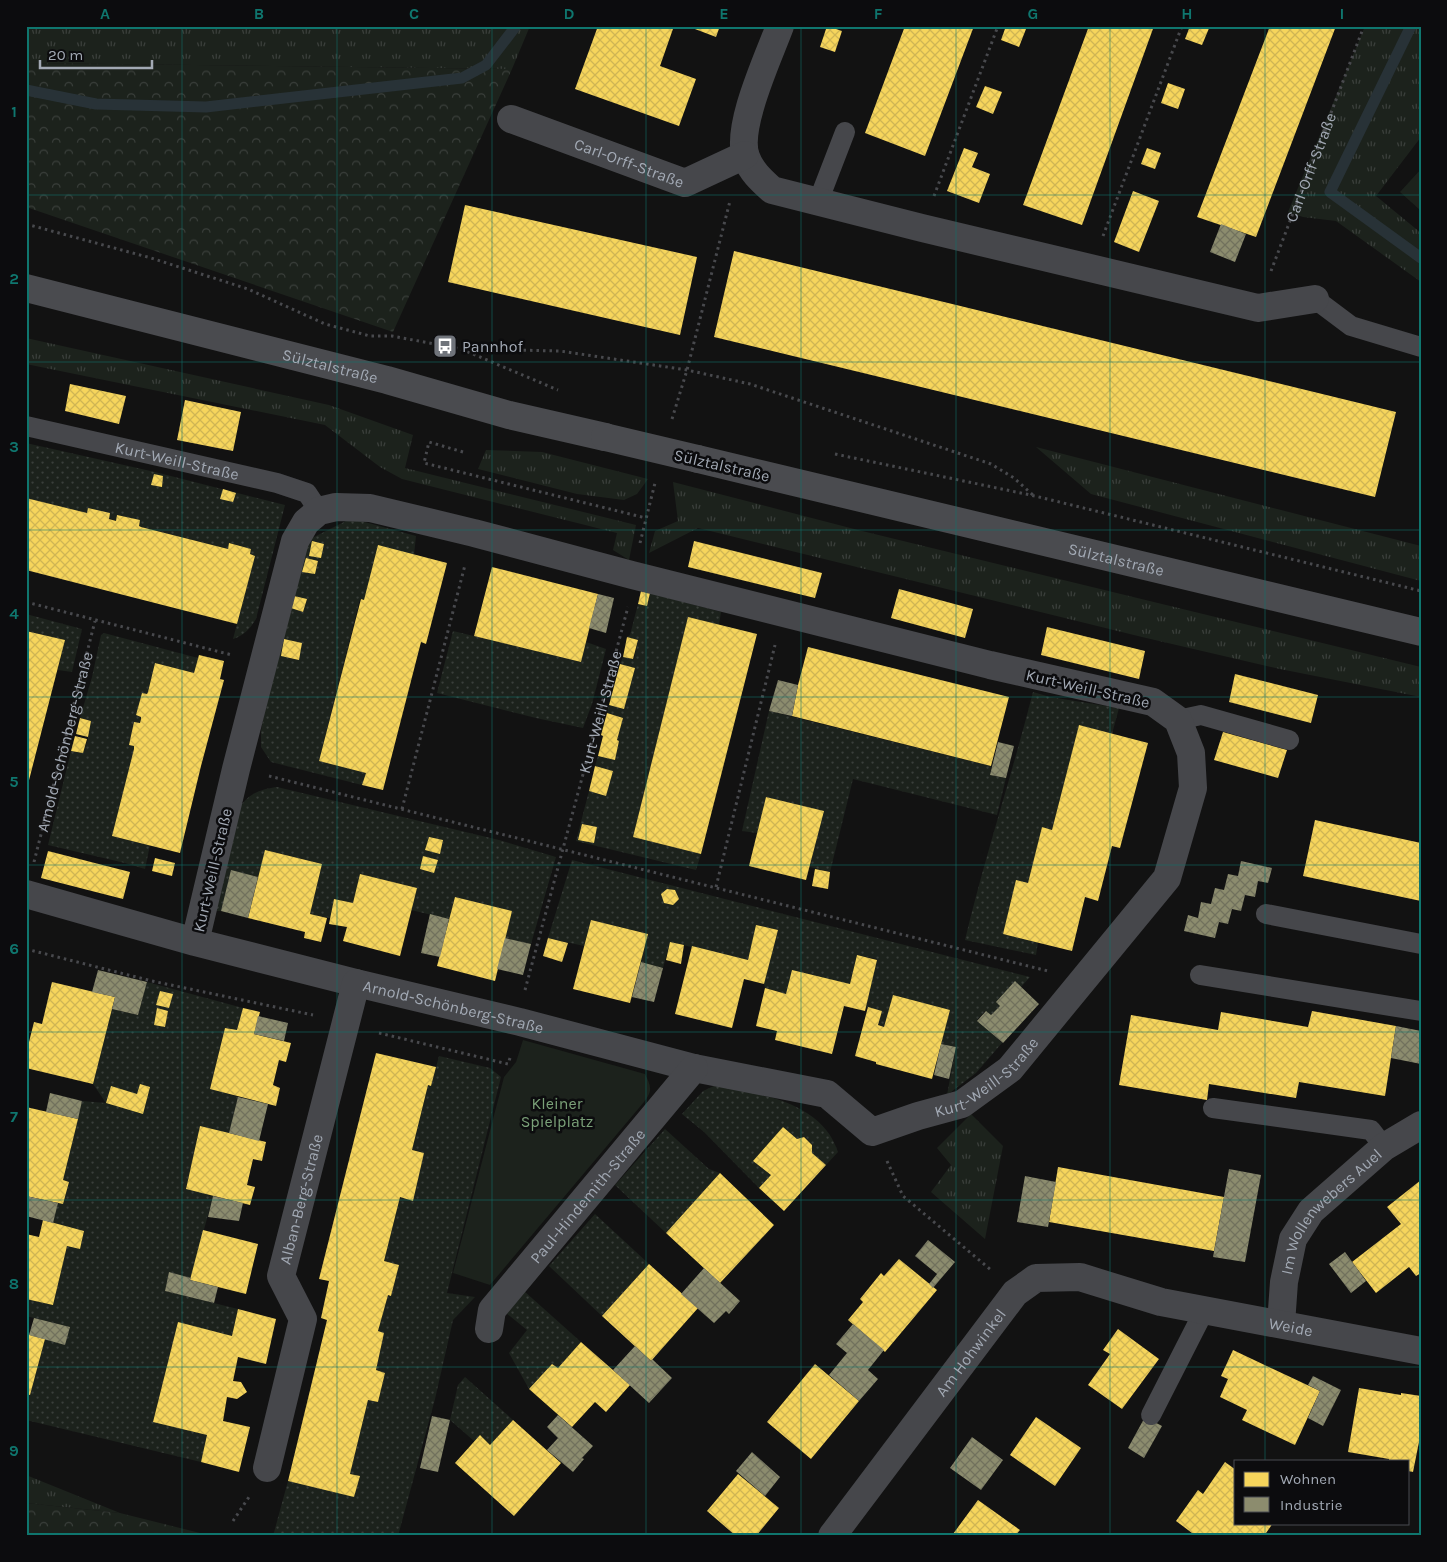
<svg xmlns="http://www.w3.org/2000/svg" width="1447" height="1562" font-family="Karla,sans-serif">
  <defs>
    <pattern id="grass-tufts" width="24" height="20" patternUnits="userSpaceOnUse" patternTransform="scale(1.25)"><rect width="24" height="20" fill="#1c221c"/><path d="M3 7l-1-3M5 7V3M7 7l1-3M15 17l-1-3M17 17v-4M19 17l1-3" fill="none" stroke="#3a3f3b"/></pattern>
    <pattern id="forest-crowns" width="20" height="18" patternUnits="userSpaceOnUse" patternTransform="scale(1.25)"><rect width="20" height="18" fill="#1c221c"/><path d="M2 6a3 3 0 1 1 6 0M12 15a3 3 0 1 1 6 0" fill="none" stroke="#3a3f3b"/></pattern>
    <pattern id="garden-dots" width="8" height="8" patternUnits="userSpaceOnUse" patternTransform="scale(1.25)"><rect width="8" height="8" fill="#1c221c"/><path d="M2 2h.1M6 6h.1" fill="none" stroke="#3a3f3b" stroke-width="1.8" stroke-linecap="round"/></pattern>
    <pattern id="homes-cross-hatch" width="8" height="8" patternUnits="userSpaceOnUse" patternTransform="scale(1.25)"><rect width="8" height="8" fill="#f6d55c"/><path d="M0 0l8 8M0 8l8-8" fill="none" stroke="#cfb554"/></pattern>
    <pattern id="industry-cross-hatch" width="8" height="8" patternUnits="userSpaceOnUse" patternTransform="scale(1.25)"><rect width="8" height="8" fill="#8c8c6e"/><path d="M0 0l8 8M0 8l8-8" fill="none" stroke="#71715d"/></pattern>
  </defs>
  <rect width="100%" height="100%" fill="#121212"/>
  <path fill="url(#grass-tufts)" d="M26,26h504l-18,43 -486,-6z
    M1365,26h56v111l-45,59 45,37v49l-85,-61 -33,-4 -15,-5z
    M26,338l303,67 84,30 -8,33 231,57 -7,35 -16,-10 4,-17 -215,-54 -22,-12 -55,-42 -299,-61z
    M1036,447l385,99v35l-330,-87z
    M486,450l56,2 106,27 -11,15 -13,6 -47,-6 -99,-25z
    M673,482l185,48 563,137v30l-141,-28 -138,-32 -444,-109 -49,25 6,-22 23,-10z
    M971,1114l32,32 -18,93 -54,-47 20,-27 -14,-17z
    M26,1475l94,38 -94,-10z"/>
  <path fill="url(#forest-crowns)" d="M26,63l486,6 -119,263 -367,-125z
    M26,1503l94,10 92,23h-186z"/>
  <path fill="#1c221c" d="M1421,169v42l-21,-19z
    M523,1040l122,34c6,12 8,17 -1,28l-154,183 -37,-12 51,-196 12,-15z"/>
  <path fill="url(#garden-dots)" d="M26,443l129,29 130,33 -29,114c-6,10 -13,17 -23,20l22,-83 -5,-2 1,-5 -21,-6 -2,6 -4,-1 -83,-21 -2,-1v-6l-21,-5 -2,6 -28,-12 -1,4 -61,-15z
    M346,521h15l55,15 -2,19 -50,45 -4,-1 -41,162 47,12 -4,12 -91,-23 -10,-15v-16l3,-17 27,-106 12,4 4,-12 -13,-4 10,-40 6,-17z
    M650,593l71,19 -2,13 -31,-8 -55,220 68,17 -5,16 -120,-29 13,-50 17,5 7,-25 -18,-5 3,-10 17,4 4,-19 -2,-1 6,-22 -16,-5 2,-8 15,3 11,-40 -15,-4 3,-7 11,2 4,-19 -11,-3 3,-2 8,-31 9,1z
    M26,614l56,15 -10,43 -14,-2 7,-30 -39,-9z
    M453,631l128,31 5,-20 20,7 -14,55 -9,24 -47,-10 -99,-25z
    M104,633l94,25 -4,15 -39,-10 -7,29 -1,2 -5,-1 -6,22 5,2 -1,6 -6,-1 -5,22 5,2v3l-22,87 38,9 -5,24 -20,-6 -77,-18 23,-94 12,2 5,-14 3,-18 -11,-3 12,-41 9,-42z
    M1033,692l17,5 69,11 -7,26 -33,-9 -27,105 -10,-2 -14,55 -12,-2 -13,53 35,8 -2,13 -71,-15c20,-84 47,-165 68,-248z
    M769,711l222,55 -1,9 16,3 -9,37 -144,-36 -23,93 -20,-5 13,-56 -57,-14 -9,36 -15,-2z
    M277,787l222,53 57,17 -25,87 -26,-6 6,-27 -56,-14 -6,22 -38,-9 6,-22 -57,-14 -7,29 -19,-4 -4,19 -20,-4 12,-50 -56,-14 -8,27 -27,-7 -10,41h-5l22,-102c12,-16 20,-19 39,-22z
    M572,860l458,117 -9,10 -30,28 -6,-4 -8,9 25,23 -26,30 -29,22 9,-48 -15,-3 9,-34 -57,-15 -9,32 -6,-2 3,-14 -15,-4 11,-48 -20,-4 -7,29 -64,10 -21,-6 -1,-4 14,-54 -21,-5 -9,35 -78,-18 -7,26 -22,-6 7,-28 -57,-14 -7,26 -36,-8z
    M147,982l96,26 -6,22 -12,-2 -15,60 28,9 -9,36 -29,-7 -14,62 21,5v2l6,1 -22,82 -22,-6 -4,19 73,18 -6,27 -54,-13 -25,98 54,14 -6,27 -175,-42v-26l4,1 15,-56 20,5 5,-17 -44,-11v-17l27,6 14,-59 13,3 4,-18 -31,-8 5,-20 5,1 6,-22 -6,-2 19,-79 24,2 -13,-19 19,-75 26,6z
    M439,1056l51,12 11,9 -54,216 28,4 -22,23 -18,79 -37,137h-125l15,-55 66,15 6,-20 -10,-2 18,-74 10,2 7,-29 -9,-3 8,-36 -6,-3 10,-36 3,1 8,-31 -15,-4 16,-64 13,3 11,-47 -12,-3 16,-65 3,1z
    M716,1085c45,9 106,17 122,67l-12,13 -14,-12v-8l-7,-8 -8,2 -14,-12 -30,34 18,14 -12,13 -55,-56 -22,-18 21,-23z
    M665,1129l44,40 11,4 -54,60 -51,-48z
    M595,1214l54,50 -47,52 -53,-50z
    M524,1291l57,51 -23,26 -6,-4 -23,25 -20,-36 18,-23 -21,-17z
    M465,1377l48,43 -23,25 -10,-9 -6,5 -24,-21 8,-35z"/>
  <path fill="url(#homes-cross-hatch)" d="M598,26h76l-14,40 36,13 -17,47 -104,-37z
    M687,26h33l-4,11z
    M827,26l15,5 -7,21 -15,-5z
    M905,26h69l-49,130 -60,-23z
    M1006,26h14l6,3 -7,18 -18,-7z
    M1089,26h65l-72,199 -59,-20z
    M1190,26h20l-8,19 -17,-6z
    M1270,26h66l-80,211 -59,-20z
    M1168,83l17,6 -7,20 -17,-6z
    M985,86l17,6 -9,22 -17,-7z
    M964,148l14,5 -6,14 18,7 -11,29 -32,-12z
    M1147,148l14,5 -6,16 -14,-5z
    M1133,191l26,10 -20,51 -25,-10z
    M465,205l232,52 -17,78 -232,-53z
    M734,251l662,161 -21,85 -661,-160z
    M70,384l56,12 -7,28 -54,-13z
    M185,400l56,12 -8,39 -56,-11z
    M154,474l9,2 -1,11 -11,-2z
    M223,489l13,4 -3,9 -13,-3z
    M26,498l61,15 1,-5 22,5 -1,6 7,2 1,-6 23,5 -1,6 2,1 83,21 4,1 1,-6 22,6 -1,5 5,2 -18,68 -211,-54z
    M312,541l12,3 -3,14 -12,-2z
    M694,541l128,32 -7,25 -127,-31z
    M378,545l69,18 -21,81 -5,-2 -38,148 -21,-5 4,-12 -47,-12 42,-162 3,1z
    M306,558l12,3 -3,13 -13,-2z
    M492,567l106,27 -17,68 -107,-26z
    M899,589l74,20 -8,29 -74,-20z
    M641,591l9,2 -3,13 -9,-2z
    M294,596l13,3 -4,13 -12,-4z
    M688,617l69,17 -56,220 -68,-17z
    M1047,627l98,24 -6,28 -98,-24z
    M26,631l39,9 -38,148h-1z
    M627,637l11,3 -5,19 -10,-2z
    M284,639l18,4 -3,17 -18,-4z
    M808,647l201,50 -18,69 -199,-50 6,-31z
    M199,655l25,6 -4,18 4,1 -23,86 -21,87 -68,-17 22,-87v-3l-5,-1 5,-23 6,1 1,-4v-2l-5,-2 6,-22 5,1 1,-2 7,-29 39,10z
    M620,664l15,4 -11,41 -15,-4z
    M1235,674l83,21 -7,28 -82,-21z
    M607,713l16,5 -6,22 2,1 -4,19 -17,-4 5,-20 -2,-1z
    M80,718l11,3 -3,16 -12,-3z
    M1079,725l69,18 -28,105 -8,-2 -14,55 -13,-4 -13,54 -69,-17 13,-54 12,3 14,-56 10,3z
    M1223,732l64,18 -9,28 -64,-18z
    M75,736l12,3 -4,14 -12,-2z
    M595,766l18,5 -7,25 -17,-5z
    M766,797l58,14 -18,69 -57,-14z
    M1315,820l106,23v58l-118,-25z
    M582,824l15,3 -3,16 -16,-3z
    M429,837l14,3 -3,14 -15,-4z
    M265,850l57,14 -12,50 17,4 -6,24 -17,-4 1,-6 -57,-14z
    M48,851l82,21 -7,27 -82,-21z
    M423,856l15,4 -4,13 -14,-4z
    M155,858l20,5 -3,13 -20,-5z
    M815,869l15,3 -2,17 -16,-3z
    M360,874l57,14 -17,68 -57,-15 4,-14 -18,-3 5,-25 19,4z
    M667,889l8,1 4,9 -6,6 -9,-2 -3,-9z
    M455,897l57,14 -17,70 -58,-15z
    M591,920l57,14 -18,69 -57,-14z
    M756,925l22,5 -14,54 -20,-5 -12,49 -57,-14 17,-68 56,14z
    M548,938l20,5 -6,19 -19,-6z
    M670,942l14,3 -3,19 -15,-4z
    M857,955l20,5 -12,51 -21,-5 -12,48 -57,-14 2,-9 -21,-5 9,-38 21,6 6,-24 58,14z
    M52,982l63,15 -22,87 -67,-16v-14l8,-32 8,2z
    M160,991l13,3 -4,14 -13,-3z
    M893,995l57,15 -18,69 -56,-15v-2l-21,-6 13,-49 14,4 -4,14 6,2z
    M157,1008l11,3 -3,16 -11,-2z
    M243,1008l17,4 -6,22 37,9 -5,19 -7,-2 -6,25 7,3 -4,18 -66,-17 15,-61 12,2z
    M1312,1011l84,15 -11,70 -86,-14 -3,16 -87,-14 -2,16 -88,-15 12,-70 87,15 3,-18 87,15z
    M376,1053l60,14 -5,19 -3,-1 -16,65 12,3 -11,48 -13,-4 -16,64 15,4 -8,31 -3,-1 -10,36 6,2 -8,37 9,3 -7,29 -10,-2 -18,74 10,2 -6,21 -66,-16 39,-161 -6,-2 8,-37 -10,-2z
    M140,1084l10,3 -7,27 -37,-11 5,-17 26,8z
    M26,1107l52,12 -15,61 6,2 -6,22 -37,-8z
    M200,1126l66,16 -4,19 -9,-2 -6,26 8,2 -5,18 -64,-16z
    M783,1127l14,12 7,-2 8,8v8l14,12 -42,46 -25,-23 12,-13 -18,-14z
    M1058,1167l166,30 -10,54 -165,-29z
    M720,1173l54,52 -54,58 -54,-50z
    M1421,1180v93l-5,3 -7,-9 -33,26 -24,-31 49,-38 -14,-17z
    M43,1220l41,11 -4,18 -13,-3 -14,59 -27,-6v-65l13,3z
    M203,1230l55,14 -12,50 -56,-14z
    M899,1259l38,31 -52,62 -37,-32 15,-18 -3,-3 21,-26 3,3z
    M649,1264l49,44 -47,53 -49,-45z
    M238,1309l38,10 -10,45 -28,-7 -5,24 8,1 6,10 -10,7 -10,-2 -4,24 27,6 -11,45 -38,-10 6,-27 -54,-13 25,-100 54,14z
    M1118,1329l41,30 -37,50 -34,-24 22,-31 -7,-4z
    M26,1334l19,5 -15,56 -4,-1z
    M581,1342l49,43 -24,27 -11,-10 -23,25 -43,-38 23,-25 6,4z
    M1233,1350l87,41 -25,54 -53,-25 5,-10 -27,-13 8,-18 -7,-3z
    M815,1364l44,37 -48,58 -44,-37z
    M1359,1388l42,7v-2l20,3v36l-8,40 -5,-1v-10h-19v-2l-41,-7z
    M1036,1417l45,31 -26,38 -45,-31z
    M513,1420l48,43 -47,53 -59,-53 25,-28 10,10z
    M1225,1462l11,8v53h37l-9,13 -6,-2 -1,2h-61l-20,-15 22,-31 5,4z
    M738,1474l41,34 -23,28h-20l-29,-25z
    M978,1500l42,30 -5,6h-60l-2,-2z"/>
  <path fill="url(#industry-cross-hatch)" d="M1221,224l25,10 -11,28 -25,-10z
    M598,594l16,4 -8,35 -17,-5z
    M778,680l20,5 -6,31 -23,-5z
    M998,742l16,4 -8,32 -16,-3z
    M1241,861l31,7 -4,15 -10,-2 -3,16 -10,-2 -4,16 -9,-2 -4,15 -9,-2 -4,16 -31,-7 4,-16 10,3 3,-16 10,2 4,-16 9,2 4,-16 10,2z
    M231,870l27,7 -10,41 -27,-7z
    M430,914l19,5 -9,38 -19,-4z
    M505,938l26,6 -8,31 -26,-6z
    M641,962l22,6 -9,34 -22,-5z
    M98,970l49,12 -9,33 -26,-6 3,-12 -23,-5z
    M1015,981l24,23 -36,39 -26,-22 9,-10 5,4 9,-9 -4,-4z
    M258,1016l30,7 -4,18 -30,-7z
    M1396,1026l25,5v33l-30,-6z
    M941,1044l15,3 -7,32 -15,-4z
    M50,1093l32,8 -4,18 -32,-7z
    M238,1097l30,7 -9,37 -30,-8z
    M1229,1169l32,6 -16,87 -32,-5z
    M1025,1176l31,6 -8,45 -31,-5z
    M26,1196l32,7 -5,20 -27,-7z
    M213,1196l30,7 -4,18 -31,-4z
    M928,1240l27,22 -22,26 -4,-4 8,-10 -22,-18z
    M1345,1252l21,29 -15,12 -22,-29z
    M704,1268l36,33 -11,13 -3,-3 -12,12 -33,-29z
    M169,1272l22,6 -1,2 28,7 -4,16 -49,-12z
    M34,1318l36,9 -5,18 -36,-10z
    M853,1324l31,26 -16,20 10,9 -19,22 -30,-26 18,-22 -11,-9z
    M635,1346l16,15 1,-2 20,19 -23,25 -36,-33z
    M1313,1376l28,14 -18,36 -15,-8 12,-27 -12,-6z
    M558,1415l35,31 -11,12 2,1 -11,13 -26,-22 11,-12 -11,-11z
    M432,1416l18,4 -12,52 -18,-4z
    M1145,1417l17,9 -18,32 -16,-10z
    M972,1437l31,23 -22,30 -31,-22z
    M752,1452l28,25 -15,19 -29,-25z"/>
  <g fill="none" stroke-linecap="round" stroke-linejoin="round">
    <path stroke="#283237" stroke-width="11" d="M1411,26l-81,166 91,66
      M26,90l70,14 110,3 256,-29 24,-13 30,-39"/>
    <g stroke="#48494d" stroke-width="3" stroke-dasharray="2.5 4" stroke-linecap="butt">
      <path d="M934,196l64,-170"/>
      <path d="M26,224l125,34 97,31 77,35 45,12h22l69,13 97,41"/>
      <path d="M1103,236l79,-210"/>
      <path id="s1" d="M1271,271l93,-245"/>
      <path d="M465,349l95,2 127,19 63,14 241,80 23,14 20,18"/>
      <path d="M672,419l15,-49 43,-169"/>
      <path d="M463,452l-34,-10 -5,21 222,55"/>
      <path d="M835,454l200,42 386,95"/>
      <path d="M640,543l15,-60"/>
      <path d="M26,602l206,53"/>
      <path d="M269,776l779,195"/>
      <path d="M402,809l63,-244"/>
      <path id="s2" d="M34,862l61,-241"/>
      <path d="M716,887l59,-242"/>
      <path d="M26,949l126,32 161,34"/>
      <path id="s3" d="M525,990l103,-383"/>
      <path d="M379,1033l129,31 3,-9"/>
      <path d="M887,1161l16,35 88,74"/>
      <path d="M233,1521l16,-24"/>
    </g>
    <g stroke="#46474b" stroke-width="20">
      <path d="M818,202l27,-70"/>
      <path d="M1315,299l36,27 70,21"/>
      <path id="s4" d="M26,426l251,57 30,10 12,18"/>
      <path d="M1178,720l23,-5 88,25"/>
      <path d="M1266,914l155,30"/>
      <path d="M1200,975l221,36"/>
      <path d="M1213,1108l158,22 13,17"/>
      <path d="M1151,1415l53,-104"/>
    </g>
    <g stroke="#46474b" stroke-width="28">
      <path d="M780,26c-11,30 -45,102 -34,131 5,14 15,23 26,33l150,38 336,80 57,-9"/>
      <path id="s5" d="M511,119l174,64 60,-28"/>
      <path id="s6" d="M26,894l169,48 161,41 164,39 174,46 133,26 45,38 46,-16 44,-12 48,-35 157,-191 26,-90 -2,-35 -13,-33 -25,-18 -163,-37 -358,-90 -158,-42 -104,-25 -34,-1 -17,4 -13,11 -11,19 -59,228 -41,173"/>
      <path id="s7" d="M1281,1324l3,-42 9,-43 18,-28 73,-64 37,-22"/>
      <path id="s8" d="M489,1329l3,-19 202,-242"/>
      <path id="s9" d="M267,1468l36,-149 -22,-43 75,-293"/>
      <path id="s10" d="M832,1536l183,-243 21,-15 44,-1 81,25 260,49"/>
    </g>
    <g stroke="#4a4b4f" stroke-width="28">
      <path id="s11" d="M26,288l361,92 122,35 96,22"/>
      <path id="s12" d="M698,459l723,173"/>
    </g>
    <path stroke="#4a4b4f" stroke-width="28" d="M605,437l93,22"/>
  </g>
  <path fill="none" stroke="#0f766e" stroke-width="1" stroke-opacity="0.55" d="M182,26v1510M337,26v1510M492,26v1510M646,26v1510M801,26v1510M956,26v1510M1110,26v1510M1265,26v1435M26,195h1395M26,362h1395M26,530h1395M26,697h1395M26,865h1395M26,1032h1395M26,1200h1395M26,1367h1395M1265,1523v13"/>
  <defs>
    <g id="bus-square" transform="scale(1.25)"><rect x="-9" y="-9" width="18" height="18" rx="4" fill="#70747b" stroke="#0c0c0e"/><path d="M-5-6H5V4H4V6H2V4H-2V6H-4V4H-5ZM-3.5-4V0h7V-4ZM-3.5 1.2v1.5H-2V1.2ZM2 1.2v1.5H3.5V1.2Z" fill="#fff"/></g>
  </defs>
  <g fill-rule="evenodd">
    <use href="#bus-square" x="445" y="346"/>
  </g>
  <g text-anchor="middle" stroke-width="5" stroke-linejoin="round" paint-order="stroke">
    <g font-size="16" fill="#a2a9b4" stroke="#0c0c0e">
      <text dy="6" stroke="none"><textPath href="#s5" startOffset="126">Carl-Orff-Straße</textPath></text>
      <text dy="6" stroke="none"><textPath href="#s1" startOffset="111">Carl-Orff-Straße</textPath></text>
      <text dy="6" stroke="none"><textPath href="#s11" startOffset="314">Sülztalstraße</textPath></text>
      <text dy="6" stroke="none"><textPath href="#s4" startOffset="155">Kurt-Weill-Straße</textPath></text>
      <text transform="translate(722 465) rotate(13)" y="6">Sülztalstraße</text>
      <text dy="6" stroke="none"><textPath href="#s12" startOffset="430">Sülztalstraße</textPath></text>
      <text transform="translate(1088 688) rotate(13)" y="6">Kurt-Weill-Straße</text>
      <text dy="6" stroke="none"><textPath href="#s3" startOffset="288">Kurt-Weill-Straße</textPath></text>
      <text dy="6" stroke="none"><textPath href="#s2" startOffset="124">Arnold-Schönberg-Straße</textPath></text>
      <text transform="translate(212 870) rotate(-77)" y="6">Kurt-Weill-Straße</text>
      <text dy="6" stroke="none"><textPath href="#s6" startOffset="442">Arnold-Schönberg-Straße</textPath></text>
      <text dy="6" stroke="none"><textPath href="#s6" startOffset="1014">Kurt-Weill-Straße</textPath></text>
      <text dy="6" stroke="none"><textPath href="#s8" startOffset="168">Paul-Hindemith-Straße</textPath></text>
      <text dy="6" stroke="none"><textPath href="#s9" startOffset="281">Alban-Berg-Straße</textPath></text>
      <text dy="6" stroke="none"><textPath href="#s7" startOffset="130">Im Wollenwebers Auel</textPath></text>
      <text dy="6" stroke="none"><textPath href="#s10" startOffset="591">Weide</textPath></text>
      <text dy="6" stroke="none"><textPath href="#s10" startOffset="230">Am Hohwinkel</textPath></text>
    </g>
    <g font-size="16" fill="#a2a9b4" stroke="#0c0c0e" text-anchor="start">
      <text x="462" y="352">Pannhof</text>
    </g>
    <g font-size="16" fill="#7aa078" stroke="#0c0c0e">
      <text x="557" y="1109">Kleiner<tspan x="557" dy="18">Spielplatz</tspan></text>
    </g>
  </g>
  <rect width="1447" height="1562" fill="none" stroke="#0c0c0e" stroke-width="55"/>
  <rect x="1234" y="1460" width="175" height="65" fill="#0c0c0e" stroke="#484b50"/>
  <rect x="1244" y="1472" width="25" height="15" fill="#f6d55c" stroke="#484b50"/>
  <text x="1280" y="1484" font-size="15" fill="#a2a9b4">Wohnen</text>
  <rect x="1244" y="1497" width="25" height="15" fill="#8c8c6e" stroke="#484b50"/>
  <text x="1280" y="1510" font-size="15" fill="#a2a9b4">Industrie</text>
  <path d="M40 60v8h112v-8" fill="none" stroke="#a2a9b4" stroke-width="2.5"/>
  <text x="48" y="60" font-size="15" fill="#a2a9b4" stroke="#0c0c0e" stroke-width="4" paint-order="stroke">20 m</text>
  <rect x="28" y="28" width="1392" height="1506" fill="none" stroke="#0f766e" stroke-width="2"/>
  <g font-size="16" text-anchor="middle" font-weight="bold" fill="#0f766e">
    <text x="105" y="19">A</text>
    <text x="259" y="19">B</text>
    <text x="414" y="19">C</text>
    <text x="569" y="19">D</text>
    <text x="724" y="19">E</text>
    <text x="878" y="19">F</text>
    <text x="1033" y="19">G</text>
    <text x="1187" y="19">H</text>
    <text x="1342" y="19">I</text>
    <text x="14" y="117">1</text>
    <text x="14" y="284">2</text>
    <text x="14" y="452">3</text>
    <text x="14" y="619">4</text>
    <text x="14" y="787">5</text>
    <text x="14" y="954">6</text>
    <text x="14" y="1122">7</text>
    <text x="14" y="1289">8</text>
    <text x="14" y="1456">9</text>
  </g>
</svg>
